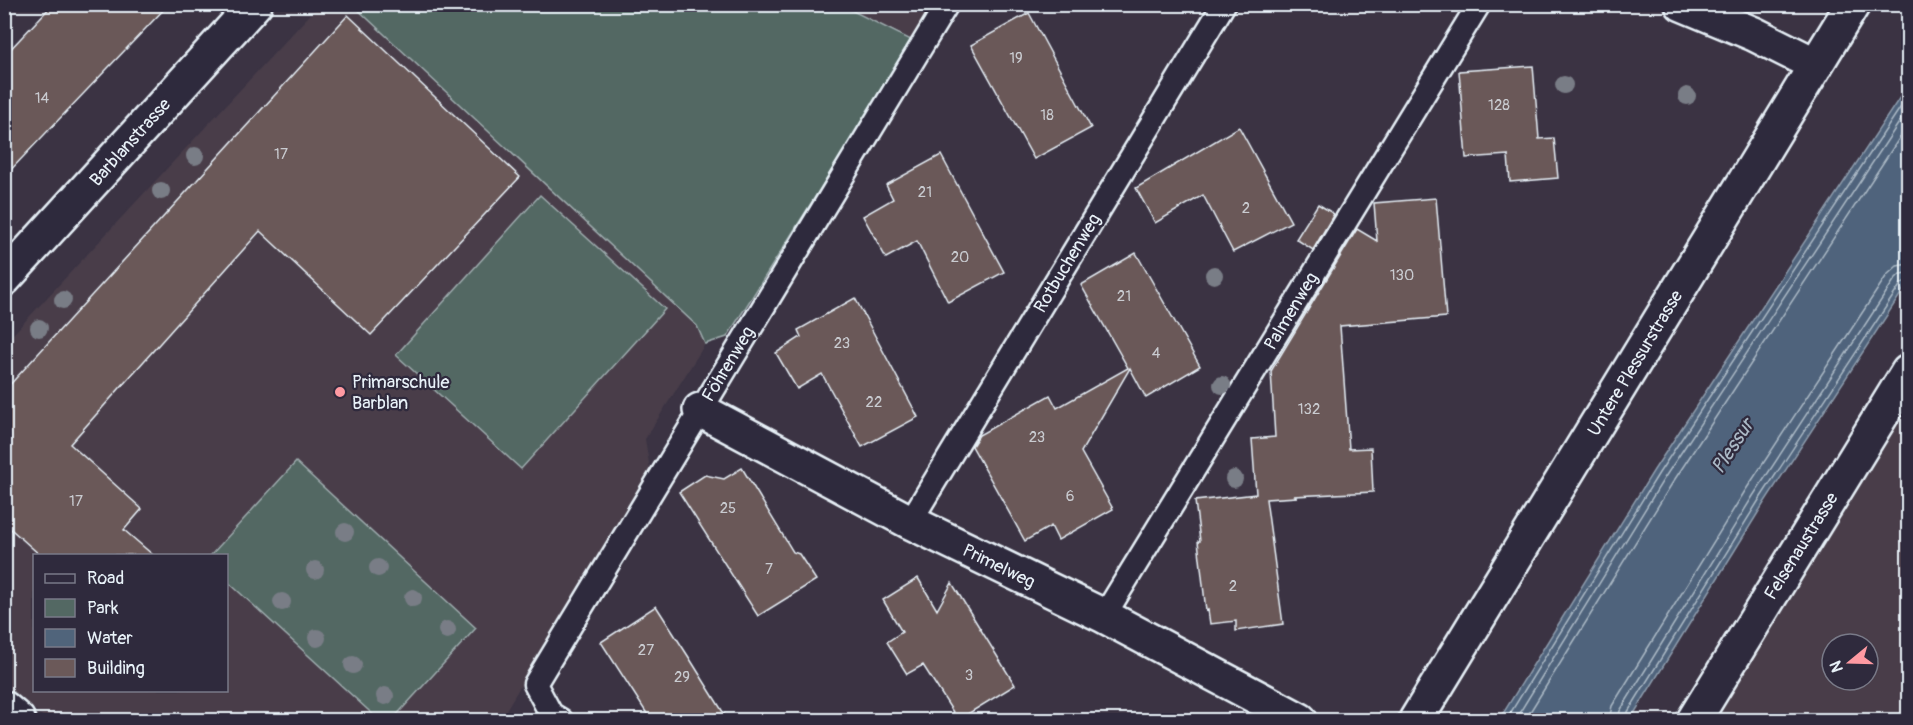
<svg xmlns="http://www.w3.org/2000/svg" width="1913" height="725" font-family="Pangolin,sans-serif">
  <rect width="100%" height="100%" fill="#3b3343"/>
  <filter id="ink" filterUnits="userSpaceOnUse"><feTurbulence type="fractalNoise" baseFrequency=".0167" numOctaves="2"/><feDisplacementMap in="SourceGraphic" scale="12" xChannelSelector="R" yChannelSelector="G"/><feConvolveMatrix kernelMatrix="1 2 1 2 8 2 1 2 1" color-interpolation-filters="sRGB"/></filter>
  <g filter="url(#ink)">
    <path fill="#493e4a" fill-rule="evenodd" d="M319,5h616l-208,332 -22,7 -60,95 5,31 -150,250h-453l-42,-36 -1,-340zM34,556h192v134h-192z
      M1908,372v348h-214zM1832,644h36v36h-36z"/>
    <path fill="#536863" stroke="#9eacae" stroke-width="1.5" d="M353,5h488l72,36 -186,296 -22,7 -8,-18z
      M540,195l125,114 -144,160 -125,-114z
      M296,462l180,166 -84,92h-13l-152,-139 -1,-25 -15,-1z"/>
    <path fill="#50647b" stroke="#8d9cad" stroke-width="1.5" d="M1908,85v198l-144,220 -134,217h-131l155,-250z"/>
    <g fill="none" stroke-linecap="round" stroke-linejoin="round">
      <path stroke="#abb9c6" stroke-width="1.5" d="M1506,720l153,-247 249,-377
        M1515,720l150,-243 243,-368
        M1525,720l148,-238 235,-357
        M1609,720l3,-14 133,-215 142,-216 10,-9 11,-2
        M1618,720l2,-9 133,-215 142,-217 5,-5 8,-1
        M1625,720l1,-5 133,-215 142,-216 7,-4"/>
    </g>
    <path fill="#6b5959" stroke="#e8f1f8" stroke-width="1.5" d="M53,4h116l-165,173v-121z
      M1029,13l62,115 -57,31 -63,-114z
      M348,15l172,162 -149,158 -111,-104 -190,213 72,65 -18,21 29,25h-113l-36,-32 1,-133z
      M1533,66l6,73 15,-1 4,40 -48,4 -2,-27 -42,3 -7,-87z
      M1239,127l52,95 -58,30 -30,-57 -48,28 -19,-35z
      M941,155l63,117 -56,30 -31,-61 -31,17 -23,-42 30,-17 -7,-14z
      M1436,198l10,119 -106,9 9,123 22,-1 2,44 -78,4 1,1 -30,2 17,125 -47,7v-10l-26,3 -2,-14 -2,1 -8,-70h2l-5,-40 61,-7 -4,-55 23,-2 -4,-66 86,-142 20,12 -3,-38z
      M1318,204l16,10 -21,36 -17,-11z
      M1136,253l64,113 -54,32 -16,-30 -49,84 32,57 -55,31 -7,-14 -26,15 -53,-95 7,-11 71,-40 7,13 71,-40 -47,-83z
      M855,298l63,119 -56,30 -40,-73 -25,15 -21,-36 25,-16 -3,-7z
      M742,468l51,84 6,2 17,26 -58,36 -79,-124 26,-17 19,4z
      M918,578l19,32 15,-27 63,102 -57,35 -35,-55 -16,9 -20,-32 15,-10 -19,-32z
      M656,606l34,53 38,61h-77l-50,-78z"/>
    <g fill="none" stroke-linecap="round" stroke-linejoin="round">
      <g stroke="#e8f1f8" stroke-width="27">
        <path id="service" d="M910,522l314,-518
          M1104,616l375,-612
          M561,720l-10,-6 -16,-30 412,-680"/>
      </g>
      <g stroke="#e8f1f8" stroke-width="38">
        <path id="minor" d="M1682,4l72,30 62,31
          M4,279l251,-275
          M700,410l210,112 194,94 196,104
          M4,708l14,12
          M1416,720l437,-716
          M1694,720l214,-348"/>
      </g>
      <use href="#service" stroke="#2f2a3d" stroke-width="22"/>
      <use href="#minor" stroke="#2f2a3d" stroke-width="33"/>
    </g>
    <g fill="#797d86">
      <circle cx="1564" cy="85" r="9"/>
      <circle cx="1687" cy="96" r="9"/>
      <circle cx="195" cy="156" r="9"/>
      <circle cx="161" cy="191" r="9"/>
      <circle cx="1214" cy="275" r="9"/>
      <circle cx="63" cy="300" r="9"/>
      <circle cx="39" cy="328" r="9"/>
      <circle cx="1222" cy="385" r="9"/>
      <circle cx="1234" cy="479" r="9"/>
      <circle cx="345" cy="532" r="9"/>
      <circle cx="378" cy="568" r="9"/>
      <circle cx="315" cy="570" r="9"/>
      <circle cx="413" cy="598" r="9"/>
      <circle cx="282" cy="602" r="9"/>
      <circle cx="447" cy="630" r="9"/>
      <circle cx="317" cy="638" r="9"/>
      <circle cx="353" cy="665" r="9"/>
      <circle cx="385" cy="696" r="9"/>
    </g>
  </g>
  <circle fill="#ff9aa2" stroke="#2f2a3d" stroke-width="2" cx="340" cy="392" r="6"/>
  <g text-anchor="middle" stroke-width="4.5" stroke-linejoin="round" paint-order="stroke">
    <g font-size="15" fill="#c9cbd0">
      <text x="1016" y="63">19</text>
      <text x="42" y="103">14</text>
      <text x="1499" y="110">128</text>
      <text x="1047" y="120">18</text>
      <text x="281" y="159">17</text>
      <text x="925" y="197">21</text>
      <text x="1246" y="213">2</text>
      <text x="960" y="262">20</text>
      <text x="1402" y="280">130</text>
      <text x="1124" y="301">21</text>
      <text x="842" y="348">23</text>
      <text x="1156" y="358">4</text>
      <text x="874" y="407">22</text>
      <text x="1309" y="414">132</text>
      <text x="1037" y="442">23</text>
      <text x="1070" y="501">6</text>
      <text x="76" y="506">17</text>
      <text x="728" y="513">25</text>
      <text x="769" y="574">7</text>
      <text x="1233" y="591">2</text>
      <text x="646" y="655">27</text>
      <text x="969" y="680">3</text>
      <text x="682" y="682">29</text>
    </g>
    <g font-size="18" fill="#e8f1f8" stroke="#2f2a3d">
      <text transform="translate(130 142) rotate(-48)" y="6">Barblanstrasse</text>
      <text transform="translate(1067 263) rotate(-59)" y="6">Rotbuchenweg</text>
      <text transform="translate(1291 311) rotate(-59)" y="6">Palmenweg</text>
      <text transform="translate(1635 363) rotate(-59)" y="6">Untere Plessurstrasse</text>
      <text transform="translate(728 364) rotate(-59)" y="6">Föhrenweg</text>
      <text transform="translate(1801 546) rotate(-58)" y="6">Felsenaustrasse</text>
      <text transform="translate(999 566) rotate(26)" y="6">Primelweg</text>
    </g>
    <g font-size="18" fill="#e8f1f8" stroke="#2f2a3d" text-anchor="start">
      <text x="352" y="388">Primarschule<tspan x="352" dy="21">Barblan</tspan></text>
    </g>
    <g font-size="20" font-style="italic" fill="#abb9c6" stroke="#2f2a3d">
      <text transform="translate(1732 446) rotate(-57)" y="7">Plessur</text>
    </g>
  </g>
  <rect width="1913" height="725" fill="none" stroke="#2f2a3d" stroke-width="24"/>
  <rect x="12" y="12" width="1889" height="701" fill="none" stroke="#e8f1f8" stroke-width="2" filter="url(#ink)"/>
  <rect x="33" y="554" width="195" height="138" fill="#2f2a3d" stroke="#797a88" stroke-width="1.5"/>
  <rect x="45" y="574" width="30" height="9" fill="#2f2a3d" stroke="#797a88" stroke-width="1.5"/>
  <text x="87" y="584" font-size="18" fill="#e8f1f8">Road</text>
  <rect x="45" y="599" width="30" height="18" fill="#536863" stroke="#797a88" stroke-width="1.5"/>
  <text x="87" y="614" font-size="18" fill="#e8f1f8">Park</text>
  <rect x="45" y="629" width="30" height="18" fill="#50647b" stroke="#797a88" stroke-width="1.5"/>
  <text x="87" y="644" font-size="18" fill="#e8f1f8">Water</text>
  <rect x="45" y="659" width="30" height="18" fill="#6b5959" stroke="#797a88" stroke-width="1.5"/>
  <text x="87" y="674" font-size="18" fill="#e8f1f8">Building</text>
  <g transform="translate(1850 662) rotate(251)"><circle r="28" fill="#2f2a3d" stroke="#797a88" stroke-width="1.5"/>
  <path d="M0-4.5L10 22L0 15L-10 22Z" fill="#ff9aa2"/>
  <text y="-9" font-size="16" font-weight="bold" text-anchor="middle" fill="#e8f1f8">N</text>
  </g>
</svg>
